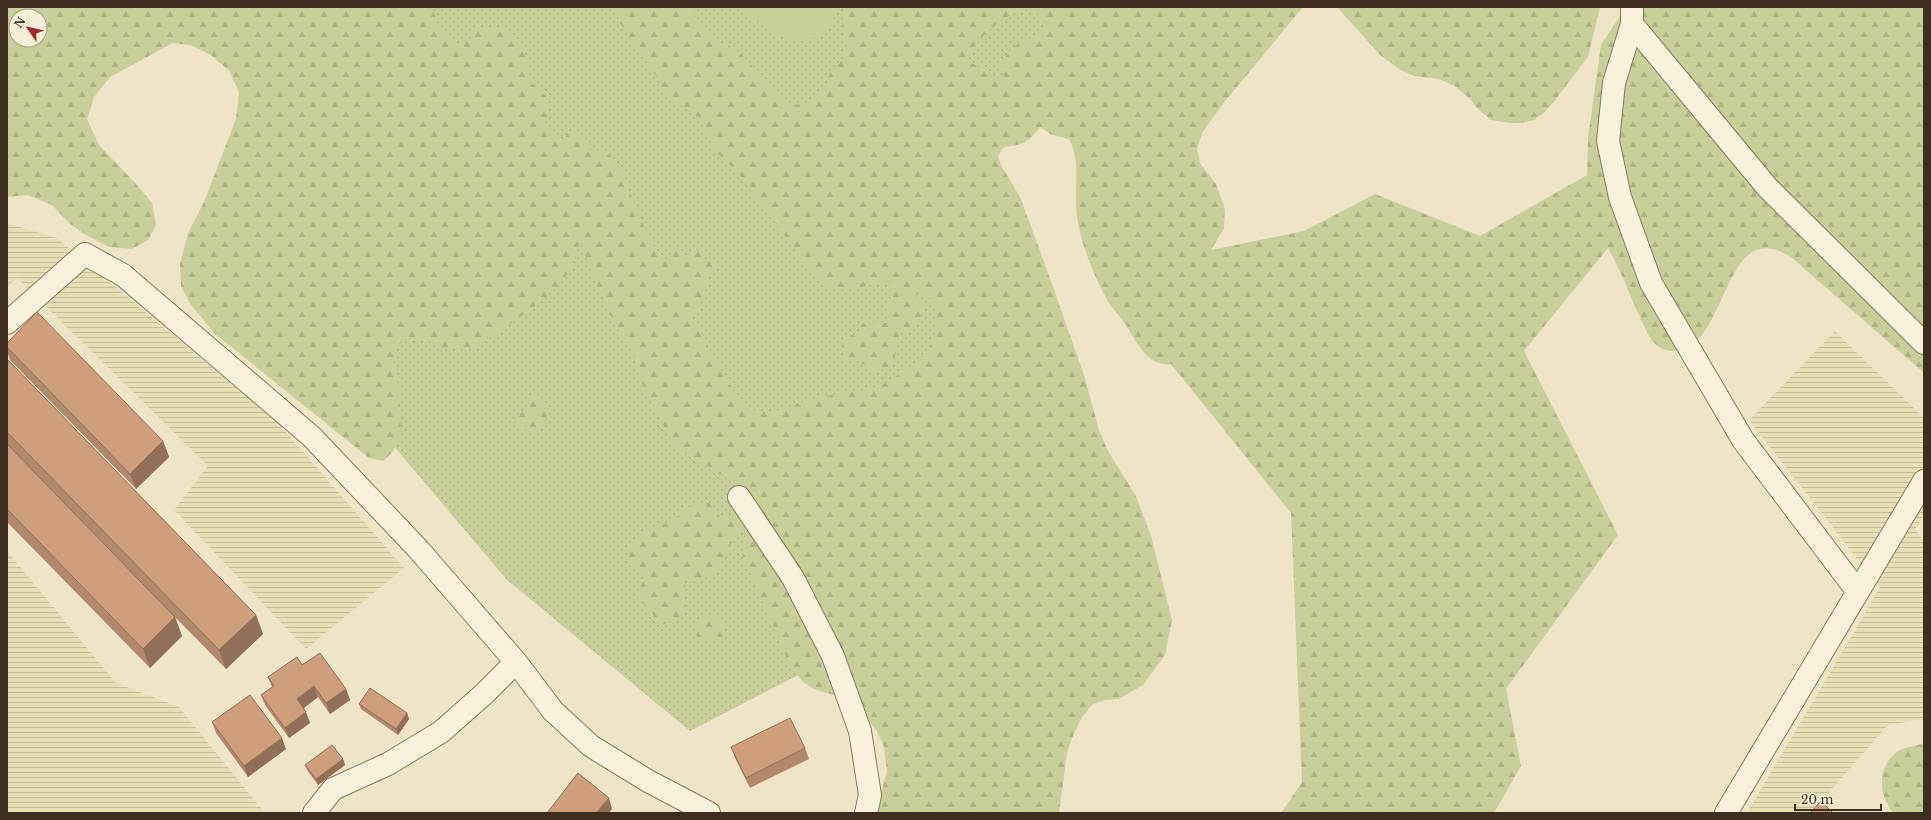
<svg xmlns="http://www.w3.org/2000/svg" width="1931" height="820" font-family="'Libre Baskerville',serif">
  <defs>
    <pattern id="farmland-rules" width="6" height="5" patternUnits="userSpaceOnUse"><rect width="6" height="5" fill="#e6deb5"/><path d="M0 2.5h6" fill="none" stroke="#c6bf9b"/></pattern>
    <pattern id="grass-dots" width="8" height="8" patternUnits="userSpaceOnUse"><rect width="8" height="8" fill="#c9cf9b"/><path d="M2 2h.1M6 6h.1" fill="none" stroke="#aeb285" stroke-width="1.8" stroke-linecap="round"/></pattern>
    <pattern id="forest-firs" width="22" height="20" patternUnits="userSpaceOnUse"><rect width="22" height="20" fill="#c9cf9b"/><path d="M5 1l3.5 6h-7zM16 11l3.5 6h-7z" fill="#aeb285"/></pattern>
  </defs>
  <rect width="100%" height="100%" fill="#f0e4c8"/>
  <path fill="url(#farmland-rules)" d="M7,223l50,15 221,185 126,145 -98,81 -132,-139 34,-44 -191,-188 -10,9z
    M1835,331l89,87v97l-9,14 9,13v177l-36,6 -77,88h-64l133,-225 -131,-168z
    M7,551l109,132 63,24 86,106h-257z"/>
  <path fill="url(#grass-dots)" d="M265,7h983l-281,119 132,457 -285,84 -124,64 -183,-151 -176,-208z"/>
  <path fill="url(#forest-firs)" fill-rule="evenodd" d="M7,7h425c7,20 8,28 28,37l11,-4 1,-7 7,-7 9,3 15,-3c21,14 25,32 27,56l19,17v17l-8,7 23,21 3,-11 11,-1 12,10 -2,8h15l9,7 8,11 28,68 12,22 12,2 -2,-8 4,-3 8,1 7,11v-9l5,-3 11,4v11l7,-4 5,8c-15,12 -9,27 -19,39 -2,3 -5,5 -7,7 11,19 43,89 62,96 18,7 39,-5 56,-10 21,-6 44,-7 65,-12 16,-4 52,-32 59,-47 2,-5 3,-12 4,-17 4,-15 -6,-28 -18,-35l-4,9 10,10 -9,18 -17,9 -3,18 -7,15 -17,4c-8,-10 -14,-12 -27,-13l-3,-14 10,-10 6,3 1,-9 6,-8 24,2 -3,-13 8,-9 -4,-4v-16l-45,9 -14,-2 -11,-6 -9,-9 -40,-57 -17,-20 -16,-24 -21,-19 -16,-32 -8,-8 -22,-15 -51,-75 -5,-16h76c5,10 11,22 19,29 9,8 19,8 26,14 14,10 42,50 56,54 16,3 26,-9 35,-20 1,-17 14,-18 19,-32 4,-17 -12,-28 2,-45h455l-81,98 -20,28 -5,16 3,14 16,21 9,25 -1,19 -13,22 93,-19 71,-37 105,42 107,-61 1,-37 13,-93 19,-29 19,-9h285v366l-132,-115c-69,-47 -63,89 -116,93 -24,2 -30,-22 -39,-40 -9,-21 -18,-44 -29,-63l-84,103 94,184 -112,154 15,77 -27,47h-213l21,-31 -11,-269 -120,-149c-23,4 -35,-23 -45,-39 -5,-7 -10,-13 -15,-19 -15,-24 -30,-61 -34,-89 -4,-25 5,-55 -8,-78l-17,-4 -12,-8c-11,16 -18,18 -36,20l-6,9 3,9 19,32 26,70 38,108 15,55 9,21 28,45 15,40 21,84 -7,35 -22,30 -24,14 -14,1 -12,4 -11,13 -10,21 -5,15 -8,60h-185l1,-10 6,-9 6,-23 -3,-24 -8,-18 -13,-13 -23,-19 -26,-8 -11,-7 -14,-18 -46,-108 2,-30c-19,12 -17,46 -44,53 -5,1 -11,0 -16,0v36l-23,10 -25,-28 8,-21 -16,-11v-21l15,-14 27,-8 20,-17 17,-3 13,16 13,-3 12,10 -3,-37 -62,-38 -11,-12 -31,-61 -5,-23 -20,-31 -34,-81c-5,11 -7,23 -14,34 -16,24 -62,51 -86,69l-13,5 -24,-3 -17,-7 -15,-2 -14,7 -3,18 5,27 2,42 -7,18 -10,11 -15,-3 -155,-125 -25,-31 -8,-16 -1,-22 8,-31 16,-31 32,-83 3,-27 -10,-21 -18,-16 -20,-10 -18,-2 -63,34 -16,20 -7,22 12,26 37,39 16,19 4,22 -8,15 -16,9 -23,-2 -23,-12 -17,-12 -17,-18 -24,-10 -21,2zM1026,10l11,2c15,21 -1,22 -16,30 -9,5 -18,16 -20,27l6,15 -21,-14 -21,-10c16,-23 32,-44 61,-50zM16,16h24v24h-24z
    M1337,7h263l-12,50 -32,42 -11,13 -11,8 -12,3h-13l-18,-3 -13,-11 -9,-11 -14,-12 -16,-7 -25,-3 -13,-6 -21,-15z
    M538,394l11,13 -7,22 -9,3 -16,-5 -1,-11 11,-8 1,-8z
    M713,614l14,10 -5,14 -20,4 -6,-8v-14z
    M1924,743v70h-31c-15,-19 -17,-49 7,-63 7,-3 16,-4 24,-7z"/>
  <path fill="#c9cf9b" d="M739,7h98l1,2c-8,22 -25,37 -50,30 -7,-1 -15,-8 -21,-12 -10,-6 -20,-12 -28,-20z"/>
  <g fill="none" stroke-linecap="round" stroke-linejoin="round">
    <g stroke="#8d765c" stroke-width="24">
      <path id="minor" d="M1632,7v17l-18,59 -6,58 12,56 31,86 92,157 115,152
        M1632,24l135,163 157,156
        M7,323l78,-69 38,21 189,162 107,113 97,112 37,49 38,35 57,35 61,32
        M739,497l54,81 40,78 27,75 10,64 -4,18
        M314,813l19,-24 55,-25 53,-32 43,-38 32,-32
        M1726,813l198,-332"/>
    </g>
    <use href="#minor" stroke="#faf1dc" stroke-width="22"/>
  </g>
  <path fill="#b2896c" d="M7,343l156,98 6,16 -33,32 -126,-129 -3,-9z
    M7,359l249,256 7,19 -37,35 -51,-52 7,19 -32,32 -143,-146z
    M302,665l44,24 4,11 -20,14 -12,-17 -14,11 6,15 -21,15 -24,-33 -4,-10 11,-8 -4,-10z
    M359,704l48,9 2,6 -11,16 -37,-26z
    M212,722l74,27 -38,28 -32,-44z
    M731,747l74,1 4,11 -59,29 -15,-30z
    M343,759l2,6 -27,20 -11,-15 -2,-5z"/>
  <path fill="#916f58" d="M163,441l6,16 -33,32 -6,-15z
    M256,615l7,19 -37,35 -7,-19z
    M175,617l7,19 -32,32 -7,-19z
    M314,686l4,11 -17,13 -4,-11z
    M346,689l4,11 -20,14 -4,-11z
    M306,712l4,11 -21,15 -4,-10z
    M407,713l2,6 -11,16 -2,-6z
    M282,738l4,11 -38,28 -4,-11z
    M343,759l2,6 -27,20 -2,-6z
    M609,798l3,11 -3,4h-13z"/>
  <path fill="#cf9f7d" stroke="#916f58" d="M37,312l126,129 -33,33 -123,-127v-4z
    M7,359l249,256 -37,35 -212,-218z
    M7,444l168,173 -32,32 -136,-140z
    M320,653l26,36 -20,14 -12,-17 -17,13 9,13 -21,16 -24,-33 13,-9 -6,-9 29,-20 5,8z
    M370,688l37,25 -11,16 -37,-25z
    M250,695l32,43 -38,28 -32,-44z
    M790,718l15,30 -59,30 -15,-31z
    M332,745l11,14 -27,20 -11,-14z
    M578,773l31,25 -13,15h-49z
    M1821,801l12,12h-23z"/>
  <rect width="1931" height="820" fill="none" stroke="#3d2e20" stroke-width="16"/>
  <g transform="translate(28 28) rotate(304)"><circle r="19" fill="#f7eed8" stroke="#ada18e"/>
  <path d="M0-3L7 15L0 10L-7 15Z" fill="#9e2a2b"/>
  <text y="-6" font-size="11" font-weight="bold" text-anchor="middle" fill="#3d2e20">N</text>
  </g>
  <path d="M1795 804v6h86v-6" fill="none" stroke="#3d2e20" stroke-width="2"/>
  <text x="1801" y="804" font-size="12" fill="#3d2e20" stroke="#f7eed8" stroke-width="3" paint-order="stroke">20 m</text>
</svg>
